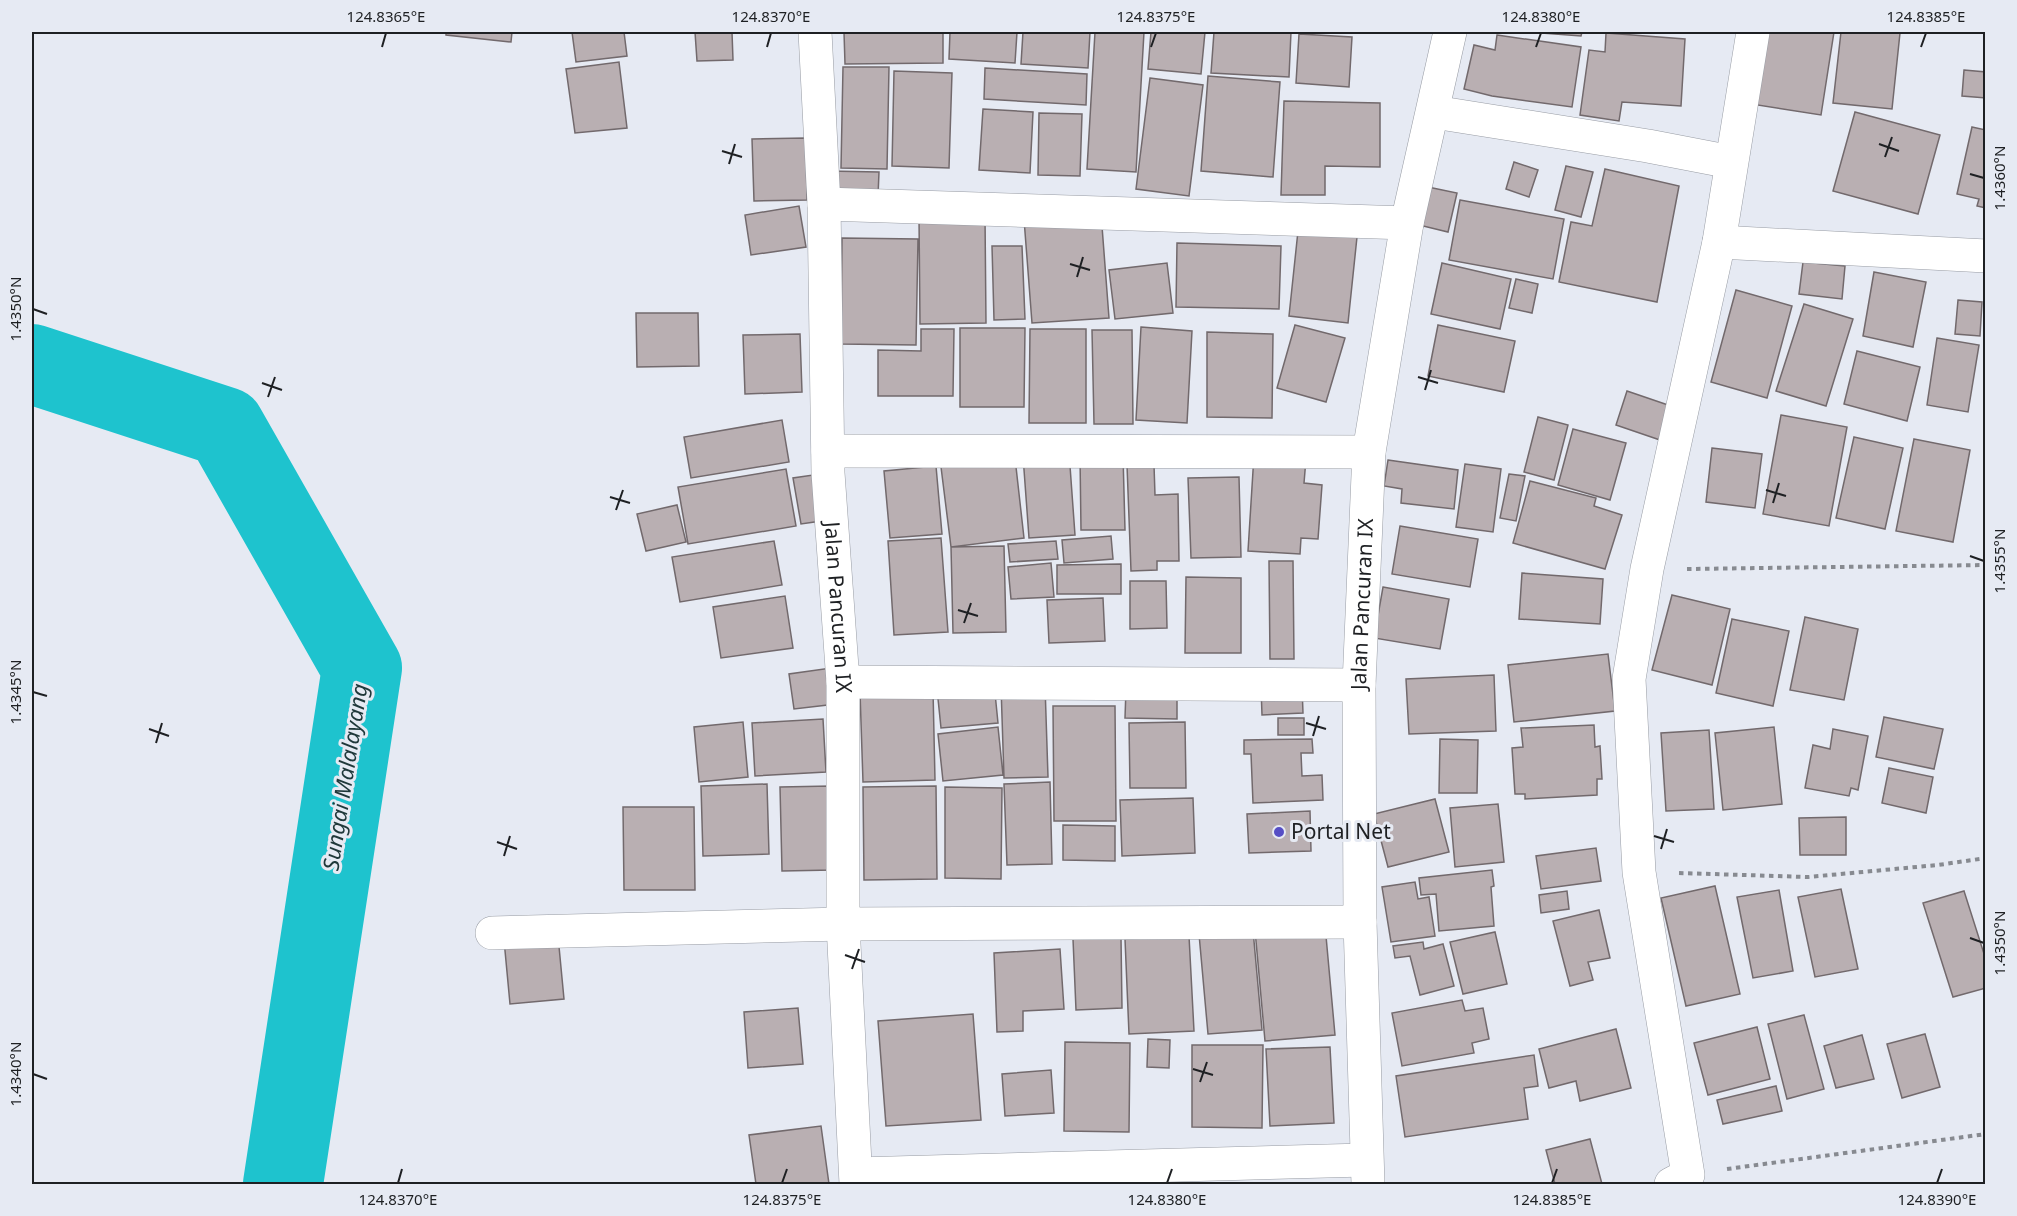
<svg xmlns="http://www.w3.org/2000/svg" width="2017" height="1216" font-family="'Noto Sans',sans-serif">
  <rect width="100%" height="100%" fill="#e6eaf3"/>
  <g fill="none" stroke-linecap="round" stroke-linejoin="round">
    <path stroke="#1ec3ce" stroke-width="80" d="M32,364l193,63 137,241 -79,516"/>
  </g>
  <path fill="#b9afb2" stroke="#72696c" stroke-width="1.5" d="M446,32h66l-1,10 -65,-7z
    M572,32h52l3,24 -51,6z
    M695,32h37l1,28 -36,1z
    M844,32h99v31l-98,1z
    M950,32h67l-2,31 -66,-4z
    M1023,32h67l-2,36 -67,-4z
    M1095,32h49l-8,140 -49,-3z
    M1151,32h54l-4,42 -53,-5z
    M1214,32h77l-2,45 -78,-4z
    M1528,32h54l-1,4z
    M1762,32h72l-13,83 -70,-11z
    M1841,32l59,1 -8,76 -59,-6z
    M1606,33l79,6 -4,67 -59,-4 -3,19 -39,-6 9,-65 16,2z
    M1299,34l53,3 -3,50 -53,-4z
    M1497,35l84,12 -9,60 -80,-11 -28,-7 10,-44 21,5z
    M619,62l8,66 -52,5 -9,-64z
    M843,67h46l-2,102 -46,-1z
    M985,68l102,6 -1,31 -102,-6z
    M1964,70l22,2v26l-24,-2z
    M894,71l58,2 -3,95 -57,-2z
    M1208,76l72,6 -7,95 -72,-6z
    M1150,78l53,7 -14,111 -53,-7z
    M1284,101l96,2v64l-55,-1v29h-44z
    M983,109l50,3 -3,61 -51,-3z
    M1855,112l85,23 -22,79 -85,-23z
    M1039,113l43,1 -2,62 -42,-1z
    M1972,127l14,3v78l-9,-2 2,-7 -22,-5z
    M806,138l1,62 -53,1 -2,-62z
    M1514,162l24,8 -9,27 -23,-8z
    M1566,166l27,6 -12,45 -26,-7z
    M1605,169l74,17 -22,116 -98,-20 12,-60 21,4z
    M827,171l52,1 -1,24 -52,-1z
    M1428,187l29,6 -9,39 -29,-7z
    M1460,200l104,19 -11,60 -104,-19z
    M799,206l7,41 -55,8 -6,-40z
    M1101,213l8,105 -77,5 -8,-104z
    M919,216h66l1,107 -66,1z
    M1298,231l59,6 -9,86 -59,-7z
    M842,238l76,1 -2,106 -75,-1z
    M1177,243l104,3 -2,63 -103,-2z
    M992,246h30l3,73 -31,1z
    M1803,262l42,4 -3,33 -43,-5z
    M1167,263l6,50 -58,6 -6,-49z
    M1442,263l69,16 -11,50 -69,-15z
    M1874,272l52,10 -13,65 -50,-11z
    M1516,279l22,5 -6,29 -23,-5z
    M1736,290l56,16 -25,92 -56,-16z
    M1958,300l24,2 -2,34 -25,-2z
    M1804,304l49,15 -27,87 -50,-15z
    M636,313h62l1,53 -62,1z
    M1295,325l50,13 -19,64 -49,-14z
    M1438,325l77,16 -11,51 -76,-16z
    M1141,327l51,4 -5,92 -51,-3z
    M960,328h65l-1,79h-64z
    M921,329h33l-1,67h-75v-46l43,1z
    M1030,329h56v94h-57z
    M1092,330h40l1,94h-39z
    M1207,332l66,2 -1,84 -65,-1z
    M800,334l2,58 -57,2 -2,-59z
    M1937,338l42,7 -11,67 -41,-7z
    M1857,351l63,16 -13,54 -63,-17z
    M1627,391l44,15 -11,34 -44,-15z
    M1781,415l66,12 -18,99 -66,-12z
    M1538,417l30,8 -14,55 -30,-8z
    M782,420l7,42 -98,16 -7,-41z
    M1573,429l53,14 -16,57 -52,-15z
    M1854,437l49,11 -18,81 -49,-11z
    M1914,439l56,11 -17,92 -57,-11z
    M1712,448l50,6 -7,54 -49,-6z
    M1069,452l6,83 -46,3 -6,-82z
    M1123,455l2,75h-44l-1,-74z
    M1254,455l52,4 -2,24 18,2 -4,54 -17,-1 -1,16 -52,-3z
    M1015,458l9,80 -73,9 -10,-80z
    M1388,460l70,10 -4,39 -53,-6 1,-14 -18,-3z
    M1465,464l36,5 -8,63 -37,-5z
    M1127,465h27l1,30 23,-1 1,67h-22v9l-26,1z
    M936,466l6,68 -52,4 -6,-67z
    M786,469l10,57 -108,18 -10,-57z
    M1509,474l16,2 -9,45 -16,-3z
    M813,475l8,46 -20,3 -8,-46z
    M1239,477l2,80 -50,1 -3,-80z
    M1530,481l66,17 -2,8 28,9 -17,54 -92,-26z
    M677,505l9,37 -40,9 -9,-37z
    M1400,526l78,13 -8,48 -78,-13z
    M1111,536l2,23 -49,4 -2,-23z
    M941,538l7,94 -54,3 -6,-94z
    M774,541l8,44 -102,17 -8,-45z
    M1056,541l2,18 -48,3 -2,-18z
    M1004,546l2,86 -53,1 -2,-86z
    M1269,561h24l1,98h-24z
    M1051,563l3,34 -43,2 -3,-32z
    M1121,564v30h-64v-29z
    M1522,573l81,6 -3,45 -81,-5z
    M1186,577l55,1v75h-56z
    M1130,581h36l1,47 -37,1z
    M1383,587l66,12 -9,50 -66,-11z
    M1672,595l58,14 -18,76 -60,-15z
    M785,596l8,52 -72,10 -8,-51z
    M1103,598l2,43 -56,2 -2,-43z
    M1805,617l53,12 -14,71 -54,-10z
    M1732,619l57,12 -16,75 -57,-13z
    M1608,654l7,57 -101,11 -6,-57z
    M831,668l5,36 -42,5 -5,-35z
    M1494,675l2,56 -87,3 -3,-55z
    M994,683l4,40 -57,5 -4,-39z
    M1045,685l3,92 -44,1 -3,-92z
    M1302,686l1,27 -41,2 -1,-28z
    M1126,689l51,1v29l-52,-1z
    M933,690l2,90 -72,2 -3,-90z
    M1053,706h62l1,115h-62z
    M1884,717l59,12 -9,40 -58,-12z
    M1278,718h26v17h-26z
    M823,719l3,53 -71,4 -3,-53z
    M743,722l5,55 -49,5 -5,-55z
    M1185,722l1,66h-56l-1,-65z
    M1594,725l1,22 5,-1 2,33h-5v16l-72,4v-5h-10l-3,-46 11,-1 -2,-19z
    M998,727l5,48 -60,6 -5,-47z
    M1774,727l8,77 -59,6 -8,-77z
    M1833,729l35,7 -10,54 -7,-2 -2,8 -44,-8 8,-43 17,4z
    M1709,730l5,79 -48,2 -5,-78z
    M1312,739l1,14h-12l1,23 20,-1 1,25 -70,3 -2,-49h-7v-14z
    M1440,739l38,1 -1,53h-38z
    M1889,768l44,9 -7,36 -44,-10z
    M1050,782l2,82 -45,1 -3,-81z
    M767,784l2,70 -66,2 -2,-70z
    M831,786l2,84 -51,1 -2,-84z
    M936,786l1,93 -73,1 -1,-93z
    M945,787l57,1 -1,91 -56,-1z
    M1193,798l2,55 -73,3 -2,-56z
    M1435,799l14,53 -61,15 -14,-53z
    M1498,804l6,58 -49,5 -5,-59z
    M623,807h71l1,83h-71z
    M1310,811l1,40 -62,2 -2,-39z
    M1846,817v38h-46l-1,-37z
    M1063,825l52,1v35l-52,-1z
    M1596,848l5,33 -60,8 -5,-33z
    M1492,870l2,16 -3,1 3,39 -55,5 -3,-37 -15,1 -2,-17z
    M1415,882l3,17 11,-2 6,39 -44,6 -9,-55z
    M1715,886l25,108 -54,12 -25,-108z
    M1841,889l17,80 -43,8 -17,-80z
    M1779,890l14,81 -40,7 -16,-81z
    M1567,891l2,18 -28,4 -2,-18z
    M1964,891l22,69v28l-33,9 -30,-94z
    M1599,910l11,48 -22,4 5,18 -23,6 -17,-65z
    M1325,925l10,110 -70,6 -10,-111z
    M1253,930l9,100 -54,4 -9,-100z
    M1495,932l12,52 -44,10 -13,-52z
    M558,936l6,63 -54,5 -6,-64z
    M1189,936l5,95 -65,3 -4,-95z
    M1121,938l1,70 -46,2 -3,-71z
    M1423,942l1,7 19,-5 11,42 -34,9 -10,-39 -15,2 -2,-12z
    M1060,949l4,60 -41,2v20l-26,1 -3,-79z
    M1462,1000l3,11 18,-3 6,31 -17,4 2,10 -72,13 -10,-53z
    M798,1008l5,56 -55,4 -4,-56z
    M973,1014l8,106 -95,6 -8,-105z
    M1804,1015l20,74 -37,10 -19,-75z
    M1757,1027l13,52 -62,16 -14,-52z
    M1616,1029l15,59 -51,13 -4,-20 -27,7 -10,-39z
    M1925,1034l15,53 -38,11 -15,-54z
    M1862,1035l12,44 -38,9 -12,-42z
    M1148,1039l22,1 -1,28 -22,-1z
    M1065,1042l65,1 -1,89 -65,-1z
    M1192,1045h71l-1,83 -70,-1z
    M1330,1047l4,76 -64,3 -4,-77z
    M1534,1055l4,31 -14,2 4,31 -123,18 -9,-61z
    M1051,1070l3,43 -49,3 -3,-42z
    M1776,1086l6,25 -59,13 -6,-24z
    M821,1126l8,58h-73l-7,-49z
    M1590,1139l12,45h-47l-9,-34z"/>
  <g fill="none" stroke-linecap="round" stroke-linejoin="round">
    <g stroke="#989ca4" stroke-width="34">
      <g id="minor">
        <path id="s1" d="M815,32l9,172 4,269 15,209v242l13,260"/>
        <path d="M1434,112l214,34 83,16"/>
        <path d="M824,204l583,19"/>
        <path d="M1719,242l267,14"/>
        <path d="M828,451l541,1"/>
        <path d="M843,682l516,3"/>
        <path d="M492,933l351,-9 517,-2"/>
        <path d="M856,1174l509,-14"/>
        <path id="s2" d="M1368,1184l-8,-262 -1,-237 10,-233 38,-229 43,-191"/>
        <path d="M1671,1184l17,-9 -49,-303 -10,-193 18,-110 72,-327 34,-210"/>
      </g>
    </g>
    <path stroke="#878a90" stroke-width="4" stroke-dasharray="4.5 4.5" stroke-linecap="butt" d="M1687,569l299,-4
      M1679,873l129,4 130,-12 48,-7
      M1727,1169l259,-35"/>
    <use href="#minor" stroke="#fff" stroke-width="33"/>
  </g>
  <path fill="none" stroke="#1e2023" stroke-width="2" d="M382,47l4,-14M767,47l4,-14M1151,47l5,-14M1536,47l5,-14M1921,47l5,-14M1879,144l20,7M722,151l20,6M1885,157l7,-20M729,164l6,-20M1970,174l14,4M1070,264l20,6M1077,277l6,-20M33,309l14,5M1418,377l20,6M262,383l20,7M1425,390l6,-20M268,397l7,-20M1766,490l20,6M610,497l20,6M1773,503l6,-20M616,510l7,-20M1970,556l14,5M958,610l20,6M964,623l7,-20M33,692l14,4M1306,723l20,6M149,729l20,7M1313,736l6,-20M156,743l6,-20M1654,836l20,6M497,842l20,7M1661,849l6,-20M504,856l6,-20M1970,938l14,5M845,955l20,7M852,969l7,-20M1193,1069l20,6M33,1074l14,5M1200,1082l7,-20M398,1183l4,-14M782,1183l5,-14M1167,1183l5,-14M1552,1183l5,-14M1937,1183l5,-14"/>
  <circle fill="#564ec5" stroke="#e6eaf3" stroke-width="2" cx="1279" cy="832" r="6"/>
  <g text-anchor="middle" stroke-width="6" stroke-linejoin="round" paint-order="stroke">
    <g font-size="21" fill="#1e2023" stroke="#e6eaf3">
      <text dy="7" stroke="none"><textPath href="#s2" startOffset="580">Jalan Pancuran IX</textPath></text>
      <text dy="7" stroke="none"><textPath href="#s1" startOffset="576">Jalan Pancuran IX</textPath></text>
    </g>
    <g font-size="21" fill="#1e2023" stroke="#e6eaf3" text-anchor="start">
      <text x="1291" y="839">Portal Net</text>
    </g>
    <g font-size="22" font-style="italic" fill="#1f383a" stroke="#e6eaf3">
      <text transform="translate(345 777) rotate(-81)" y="8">Sungai Malalayang</text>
    </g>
  </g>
  <rect width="2017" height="1216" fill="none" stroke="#e6eaf3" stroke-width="66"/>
  <rect x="33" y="33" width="1951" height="1150" fill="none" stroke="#1e2023" stroke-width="2"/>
  <g font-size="15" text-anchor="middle" fill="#1e2023">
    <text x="386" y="22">124.8365°E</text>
    <text x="771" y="22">124.8370°E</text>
    <text x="1156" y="22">124.8375°E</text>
    <text x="1541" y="22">124.8380°E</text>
    <text x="1926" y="22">124.8385°E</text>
    <text transform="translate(2000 178) rotate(-90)" y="5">1.4360°N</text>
    <text transform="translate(16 309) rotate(-90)" y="5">1.4350°N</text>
    <text transform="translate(2000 561) rotate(-90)" y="5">1.4355°N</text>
    <text transform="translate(16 692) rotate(-90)" y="5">1.4345°N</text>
    <text transform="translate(2000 943) rotate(-90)" y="5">1.4350°N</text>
    <text transform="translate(16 1074) rotate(-90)" y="5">1.4340°N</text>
    <text x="398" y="1205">124.8370°E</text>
    <text x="782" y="1205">124.8375°E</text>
    <text x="1167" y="1205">124.8380°E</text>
    <text x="1552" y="1205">124.8385°E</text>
    <text x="1937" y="1205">124.8390°E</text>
  </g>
</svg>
